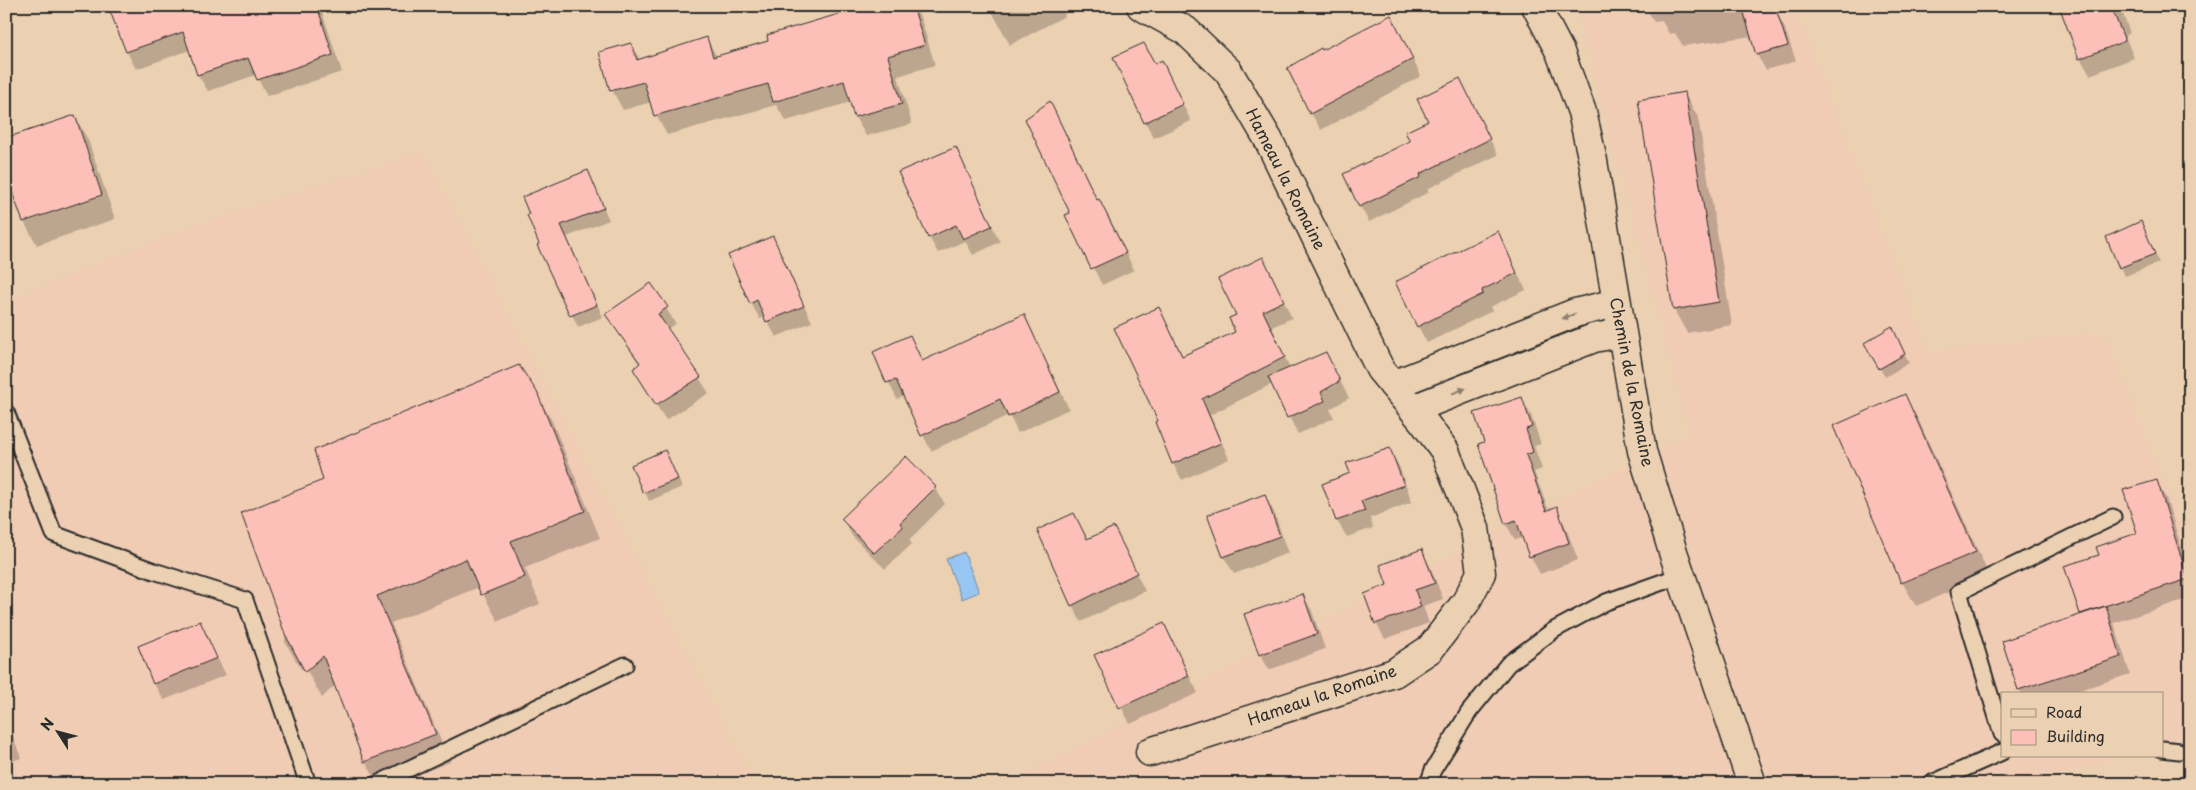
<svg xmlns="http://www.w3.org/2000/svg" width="2196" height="790" font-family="'Playpen Sans',sans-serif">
  <rect width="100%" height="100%" fill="#ebd1b2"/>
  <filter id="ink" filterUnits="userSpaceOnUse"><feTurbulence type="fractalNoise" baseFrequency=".02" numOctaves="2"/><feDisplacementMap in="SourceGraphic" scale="10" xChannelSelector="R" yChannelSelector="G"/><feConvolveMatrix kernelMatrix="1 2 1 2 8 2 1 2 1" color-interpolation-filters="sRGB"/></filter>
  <g filter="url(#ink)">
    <path fill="#f0ccb4" d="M1576,6h219l133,346 176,-20 86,216v186l-28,9v-49h-160v62h118l-86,28h-1029l684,-350z
      M423,152l332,632h-749v-494l4,9 184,-74z"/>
    <path fill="#98c6f3" stroke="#6c88a3" d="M964,552l15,40 -17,7 -16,-40z"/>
    <path fill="#0003" d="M109,6h211l22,66 -75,24 -11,-21 -48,16 -10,-16 -8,-25 -54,19 -9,-17z
      M886,6h28l7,13 14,46 -37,11 14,48 -46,12 -11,-19 -4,-15 -65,19 -10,-16 -109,30 -11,-20 -4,-13 -29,8 -11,-20 19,-46 9,16 67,-21 10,18z
      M989,6h72l4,10 -55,29z
      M1645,6h104l26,5 9,15 12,35 -30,9 -9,-15 -5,-19 -69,10 -8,-13 -6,1 -7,-13 -8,1z
      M2061,6h59l10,27 -5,3 9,22 -44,17 -10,-17z
      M1400,33l21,43 -100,54 -10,-17 10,-61z
      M1162,62l29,59 -37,17 -9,-16 10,-57z
      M1459,79l39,76 -71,34 2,3 -60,30 -9,-16 70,-84z
      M1684,93l14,24 34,208 -45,8 -13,-23z
      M1050,102l48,99 11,16 25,53 -32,15 -35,-69 4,-2z
      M75,116l13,24 27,79 -78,26 -13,-23 -18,-50z
      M955,148l45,94 -27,13 -8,-14 -27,12 -9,-16z
      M587,171l22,49 -42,17 36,80 -25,10 -39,-81z
      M2145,231l14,32 -34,13 -17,-38z
      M1497,233l29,57 -36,17 2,4 -65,32 -9,-17z
      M772,238l40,84 -36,15 -11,-20 -5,2 -9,-16z
      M1271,275l21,43 -20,9 18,42 36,-15 23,44 -19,11 4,9 -36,16 -26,-50 -62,31 19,44 -47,21 -9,-16 -16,-41 2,-1 8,-97 16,32 54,-24 1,-18z
      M651,285l25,39 -9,5 42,64 -43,27 -23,-35 -3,-20 -34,-51z
      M1024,315l45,94 -51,24 -9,-18 -78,36 -27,-55 -7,3 -23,-46 36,-16 13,25z
      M1896,336l13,27 -24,14 -20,-34z
      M536,393l16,28 48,117 -75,30 15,36 -42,17 -19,-34 -88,36 59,139 -58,22h-14l-13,-23 -30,-76 -13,13 -16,-29h-5l-16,-27v-11z
      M1904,395l14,24 71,156 -73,31 -14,-24z
      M1521,398l10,17 10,29 -7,2 8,23 -8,3 15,39 6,-3 10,17 13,35 -38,14 -9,-17 -8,-19 -8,2 -9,-16 -21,-81z
      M1389,449l10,17 13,36 -42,16 3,10 -26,9 -10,-16 -13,-37 27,-10z
      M669,460l13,27 -33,14 -16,-36z
      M2156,482l10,16 24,76v24l-76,25 16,51 -63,20h-45l-3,-5 63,-73 -1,-2 19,-58 38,-23z
      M935,488l10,16 -36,36 3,4 -27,25 -33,-33 -9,-17z
      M1264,495l10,17 14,41 -54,21 -10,-17 -15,-42z
      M1074,514l14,26 26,-12 31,63 -64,31 -9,-17z
      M1421,550l9,16 13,33 -20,7 6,17 -44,16 -9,-16 13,-37z
      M1303,595l9,16 13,38 -56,21 -9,-16z
      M199,622l27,53 -62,25 -10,-16z
      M1164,625l34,68 -68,31 -34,-68z
      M10,728l11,30 -15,5v-34z
      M1523,778l3,6h-20z"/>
    <path fill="#fcc0b8" stroke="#2b2b2b" d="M108,6h209l16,49 -76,25 -9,-22 -51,17 -14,-43 -57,20z
      M866,6h47l12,39 -37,11 14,48 -48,13 -10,-36 -71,21 -5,-18 -114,32 -10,-34 -34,9 -11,-39 32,-9 6,17 70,-23 6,20 55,-16 -1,-6z
      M1742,6h33l13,40 -32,9z
      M2059,6h52l14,35 -46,18z
      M1391,15l22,44 -103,55 -23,-46 34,-20 1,2z
      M1144,43l11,21 7,-4 21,44 -39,19 -31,-66z
      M1460,78l30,61 -70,35 1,3 -62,30 -16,-33 67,-33 -5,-9 23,-11 -11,-22z
      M1685,92l34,210 -46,8 -35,-210z
      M1050,101l47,99 2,-1 27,54 -35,16 -26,-54 5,-2 -45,-94z
      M75,115l27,80 -79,27 -17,-47v-37z
      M956,147l36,79 -29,13 -7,-14 -28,13 -30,-66z
      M588,170l16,38 -43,17 36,80 -27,11 -33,-71 2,-1 -12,-29 2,-1 -7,-17z
      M2141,221l14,33 -36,14 -13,-31z
      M1498,231l19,42 -35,17 1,4 -66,33 -22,-45z
      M773,236l31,70 -38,16 -9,-22 -7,4 -22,-49z
      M1263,257l21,44 -21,10 22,46 -83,42 19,44 -49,21 -17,-42 3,-1 -44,-93 45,-21 23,49 53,-24 -6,-14 7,-3 -18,-36z
      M651,283l17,24 -10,7 43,63 -45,28 -23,-36 7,-6 -35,-49z
      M1024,314l36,78 -52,25 -8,-18 -79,37 -25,-56 -10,3 -13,-31 37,-17 12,26z
      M1892,326l13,28 -26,15 -15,-26z
      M1326,352l14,29 -19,11 4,9 -38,17 -19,-41z
      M519,365l18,27 48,119 -74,30 14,36 -44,18 -15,-36 -89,37 59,138 -72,28 -41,-106 -18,16 -20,-38 -44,-121 82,-33 -9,-30z
      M1905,394l71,158 -75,31 -68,-157z
      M1522,397l10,30 -6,2 7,23 -7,3 20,56 11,-5 12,37 -40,14 -13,-37 -11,4 -27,-80 6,-2 -10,-29z
      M1390,448l14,37 -43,16 4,10 -29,10 -14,-37 28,-11 -4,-10z
      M665,450l13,29 -35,14 -12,-28z
      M906,456l30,31 -36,36 3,4 -29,26 -33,-34z
      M2157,480l31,99 -108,35 -16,-48 35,-11 -3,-8 41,-14 -14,-43z
      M1265,494l15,42 -57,21 -16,-42z
      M1074,513l13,26 27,-12 23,46 -66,33 -34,-76z
      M1422,549l13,34 -20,7 6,17 -46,17 -11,-30 23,-9 -7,-20z
      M1303,594l14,40 -58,21 -15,-41z
      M2106,606l15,51 -103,33 -16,-49z
      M200,621l17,37 -64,26 -15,-38z
      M1164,623l25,53 -70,32 -25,-53z"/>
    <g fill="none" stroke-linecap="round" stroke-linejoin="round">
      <g stroke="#2b2b2b" stroke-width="19">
        <path id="lane" d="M6,412l48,122 100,37 91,29 63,184
          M2002,734l-43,-142 154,-75
          M2162,749l17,2
          M377,784l248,-119
          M1428,784l5,-14 36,-58 39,-48 46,-34 52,-28 76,-27
          M1930,784l72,-32"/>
      </g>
      <g stroke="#2b2b2b" stroke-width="31">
        <path id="street" d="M1141,6l44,24 43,41 40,68 112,230 43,52 22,30 30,77 6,45 -15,29 -36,47 -36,24 -244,79
          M1393,385l182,-72 41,-10
          M1413,409l181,-71 27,-5"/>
      </g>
      <g stroke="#2b2b2b" stroke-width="31">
        <path id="secondary" d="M1536,6l24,46 22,60 11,49 49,290 31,101 79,232"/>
      </g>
      <use href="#lane" stroke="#ebd1b2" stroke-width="15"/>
      <use href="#street" stroke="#ebd1b2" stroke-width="28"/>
      <use href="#secondary" stroke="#ebd1b2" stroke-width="28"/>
    </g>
    <defs><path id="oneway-solid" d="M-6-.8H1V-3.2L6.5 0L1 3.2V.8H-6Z" transform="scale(1.25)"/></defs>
    <g fill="#8b7e6e">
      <use href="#oneway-solid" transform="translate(1569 316) rotate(159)"/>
      <use href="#oneway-solid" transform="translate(1459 391) rotate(-21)"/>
    </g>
  </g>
  <g text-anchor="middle" stroke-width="5" stroke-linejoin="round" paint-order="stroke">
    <g font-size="16" fill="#2b2b2b" stroke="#ebd1b2">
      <text transform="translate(1286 179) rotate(63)" y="6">Hameau la Romaine</text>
      <text transform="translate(1632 382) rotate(79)" y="6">Chemin de la Romaine</text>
      <text transform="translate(1322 695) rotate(-19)" y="6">Hameau la Romaine</text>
    </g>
  </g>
  <rect width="2196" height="790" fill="none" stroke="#ebd1b2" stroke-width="25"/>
  <rect x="12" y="12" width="2171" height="765" fill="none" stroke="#2b2b2b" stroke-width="2" filter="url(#ink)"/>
  <rect x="2001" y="692" width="162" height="65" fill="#ebd1b2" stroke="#9e8f7c"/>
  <rect x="2011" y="709" width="25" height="8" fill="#ebd1b2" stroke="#9e8f7c"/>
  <text x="2046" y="718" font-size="15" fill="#2b2b2b">Road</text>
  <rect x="2011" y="730" width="25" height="15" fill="#fcc0b8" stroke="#9e8f7c"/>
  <text x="2046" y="742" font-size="15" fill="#2b2b2b">Building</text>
  <g transform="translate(58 732) rotate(306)" stroke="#ebd1b2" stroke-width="4" paint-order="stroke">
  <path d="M0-4L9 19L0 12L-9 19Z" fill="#2b2b2b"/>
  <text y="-8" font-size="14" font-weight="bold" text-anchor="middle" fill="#2b2b2b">N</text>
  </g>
</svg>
